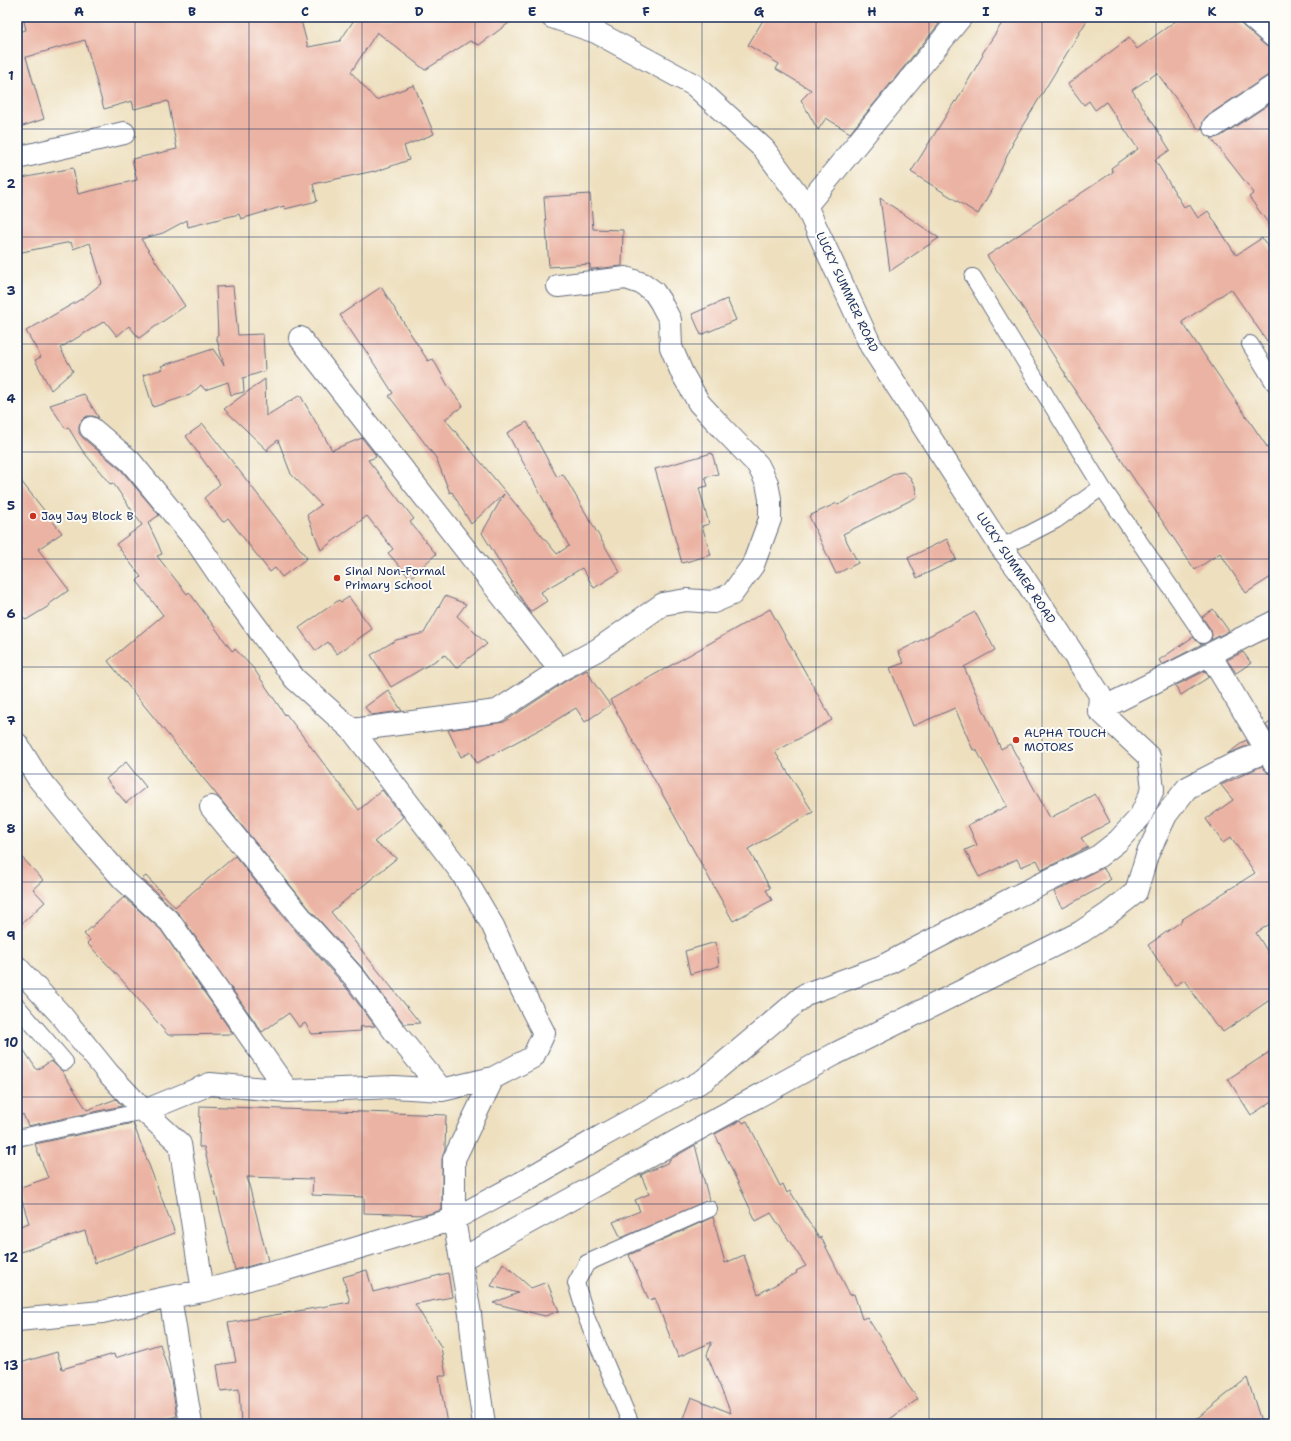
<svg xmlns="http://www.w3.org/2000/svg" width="1291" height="1441" font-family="'Shantell Sans',sans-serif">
  <rect width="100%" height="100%" fill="#fdfcf7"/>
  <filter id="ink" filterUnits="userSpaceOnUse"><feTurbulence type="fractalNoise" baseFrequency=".025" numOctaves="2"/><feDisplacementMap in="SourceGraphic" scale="8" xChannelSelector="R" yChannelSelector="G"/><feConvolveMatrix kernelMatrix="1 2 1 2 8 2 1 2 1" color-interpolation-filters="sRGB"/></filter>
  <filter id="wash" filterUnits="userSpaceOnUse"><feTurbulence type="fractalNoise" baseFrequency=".012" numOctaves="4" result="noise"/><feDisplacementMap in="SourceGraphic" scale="16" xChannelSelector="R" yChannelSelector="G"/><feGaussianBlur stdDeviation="0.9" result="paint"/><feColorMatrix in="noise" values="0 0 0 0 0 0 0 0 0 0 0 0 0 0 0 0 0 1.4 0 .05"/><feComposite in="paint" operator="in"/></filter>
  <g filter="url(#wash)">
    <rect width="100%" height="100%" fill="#eee0bf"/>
    <g id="blocks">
      <path fill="#ebb3a3" d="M23,17h277l8,30 32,-6 16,-24h161l-38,28 -9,-4 -45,29 -48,-38 -26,40 25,28 38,-15 20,49 -30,12 5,14 -35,12v-1l-61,13 4,17 -32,8 -1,-3 -43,13 -2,-5 -51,13 -1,-7 -24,13 -22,6 44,67 -46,32 -10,-12 -12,10 -12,-15 -45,27 13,23 -22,19 -16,-30 6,-3 -15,-26 57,-33 19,-15 -12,-40 -17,6 -2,-7 -54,11v-74l56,-11 5,26 59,-14 -5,-21 45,-10 -9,-48 -34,8 -2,-8 -28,8 -19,-69 -59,17 18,62 -27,9v-96l9,-2z
        M765,17h161l13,7 -89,109 -24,-15 -8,12 -17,-30 10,-10 -35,-21 3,-5 -31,-19z
        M1006,17h83l-77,126h1l-20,44 -15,27 -67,-42 44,-71 1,1 27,-47 -1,-1z
        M1181,17h58v4l4,5 23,20 8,3v25l-7,2 -60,40 -4,5 -1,7 -3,2 -42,-57 -25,17 38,60 -15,10 29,47 5,-3 9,14 10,-7 28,44 26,-17 12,18v95l-43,-62 -49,33 92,135v118l-28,18 -26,-40 -25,17 -130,-194 1,-1 -39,-61 -40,-58 126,-84 -2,-4 27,-19 -32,-47 -11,8 -6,-9 -5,4 -16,-21 61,-46 8,11z
        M1274,101v130l-25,-34 5,-4 -43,-55h4l6,-2z
        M590,194l3,35 30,1 -1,36 -29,3h-3v-5l-41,3 -5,-70z
        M880,198l59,40 -49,33z
        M233,286l5,49 25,-1 2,37 -22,7 1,14 -13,3 -3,-13 -23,8 -4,-5 -11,10 -37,12 -10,-32 20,-6 -2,-3 52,-17 11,16 -8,-29h2l-2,-49z
        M381,287l47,74 5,-2 15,27 15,20 -18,13 112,135 12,-8 -62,-113 20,-11 30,55 6,-3 57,98 -26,16 -12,-20 -41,24 6,9 -17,11 -19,-29 1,-1 -30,-49 22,-39 -33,30 -19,-32 -2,1 -14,-35 -47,-62 4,-3 -31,-48 -1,1 -21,-31z
        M727,299l9,21 -35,15 -9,-21z
        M265,379l1,37 34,-21 32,55 30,-12 13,16 1,3 -8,3 46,59 -4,3 26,32 -26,24 -22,-25 5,-4 -26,-33 -46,34 -14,-35 14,-10 -30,-31 -13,-34 -10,8v3l-44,-42z
        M84,394l15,24 -6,-2h-6l-5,4 -3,6v7l4,5 38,32 38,45 -11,8 10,21 4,10 -5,2 30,38 2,-2 43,59 3,-2 19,20 31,46 1,-1 73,96 23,-20 21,27 -29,25 23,16 -66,54 89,111 -16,1 -39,-53 -53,-59 -204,-251 55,-46 -26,-34 4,-4 -25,-33 26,-19 -29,-42 -3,1 -28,-34 -14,-23 -3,1 -15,-23z
        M203,424l104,134 -25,19 -7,-9 -5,4 -42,-54 -5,4 -19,-24 16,-14 -34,-48z
        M712,453l6,21 -13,3 3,9 -9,2 10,36 -7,2 9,29 -29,8 -27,-94z
        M903,472l7,5 5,9 2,11 -74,37 15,29 -22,11 -27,-58 28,-13 1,2 49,-27 9,-5z
        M17,476l45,57 -24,16 31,41 -21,15 1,1 -23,14 -9,-10z
        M947,539l9,20 -39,19 -9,-20z
        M445,596l21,8 -9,12 30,28 -31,24 -11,-13 -54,32 -20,-32 25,-15 28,-7z
        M349,597l23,32 -35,25 -9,-12 -12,9 -17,-23 40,-28 2,2z
        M770,609l62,111 -57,32 38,60 -65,37 22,39 -4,2 6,10 -39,21 -123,-221z
        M1213,609l16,22 -18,9 1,-5 -1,-5 -9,-13z
        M975,612l20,38 -31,17 37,82 9,-5 40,74 45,-24 15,28 -29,16 7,9 -46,23 -5,-10 -16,7 -4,-8 -38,18 -14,-27 12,-5 -9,-20 39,-19 -31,-57 -3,1 -18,-42 -42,18 -23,-58 14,-5 -6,-11z
        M1193,637l6,6 3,1 -40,21 -3,-5z
        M1243,652l8,11 -15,10 -9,-13z
        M587,670l7,13 16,22 -25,17 -9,-14 -28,17 -71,38 -6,-11 -10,5 -13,-27 56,-8 62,-41z
        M1205,671l4,6 -28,18 -6,-9z
        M388,690l14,21 -31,4 -6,-8z
        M1274,720v18l-8,-13z
        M1246,740l3,5 -22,9z
        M126,762l20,25 -20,16 -20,-24z
        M1262,766l6,7 6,1v147l-18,12 18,29v35l-51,35 -5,-7 -2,1 -32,-46 -9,6 -27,-41 34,-24 -1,-1 74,-47 -24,-36 -8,6 -17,-24 27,-19 -12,-15z
        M17,852l26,28 -10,9 12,13 -28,26z
        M235,856l58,72 53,59 29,39 -15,1 1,4 -49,3 -7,-11 -6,4 -10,-14 -27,19 -82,-117 -38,-36 4,-3 29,31z
        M1103,868l8,11 -13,10 -35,19 -9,-16z
        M124,897l37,33 72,104 -65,1 -46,-55 -35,-37 3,-3 -6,-6z
        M716,942l3,24 -29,8 -5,-23z
        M17,1040l20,30 14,-9 11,10 25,39 29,-11 6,7 -94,20 -5,-12 -6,4z
        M1274,1049v51l-23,15 -23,-36z
        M200,1106l246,9 -1,33 -3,11v51l-17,5 -61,-2v-16l-52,-2 1,-16 -66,-2 21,84 -33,9 -31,-123h-5z
        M741,1120l2,3 4,-2 33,65 3,-2 4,9 3,-2 29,47 2,-1 29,58 4,-1 8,25 5,-2 25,40 15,27 11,15 -35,25h-202l10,-27 40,16 -24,-58 5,-13 -34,15 -23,-59 -6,2 -20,-45 84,-38 12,46 19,-8 14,39 39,-21 -1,-2 10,-5 -35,-53 -15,8 -41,-87z
        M133,1123l42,110 -80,30 -10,-32 -68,22v-26l12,-4 -11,-35 30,-10 -13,-34z
        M695,1145l14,55 -88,38 -8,-16 27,-11 -5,-11 14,-6 -8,-19 28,-13v-2z
        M503,1263l28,25 16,-6 12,29 -14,5 -52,-13 25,-10 -27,-7z
        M367,1270l6,22 75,-19 4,24 -37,7 26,43 5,29h-7l8,48h-206l-2,-35 -18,2 -4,-26 19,-3 -8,-39 122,-21 -7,-25z
        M160,1344l11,36 6,36 -26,8h-134v-60l40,-12 5,17 52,-15 1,4z
        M1247,1378l15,46h-72z"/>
    </g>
  </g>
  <g filter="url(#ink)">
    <use href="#blocks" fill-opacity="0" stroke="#656d80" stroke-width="1"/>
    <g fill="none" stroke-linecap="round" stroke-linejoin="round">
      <g stroke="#656d80" stroke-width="18">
        <path id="lane" d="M973,277l129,210 101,148
          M1250,344l24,39
          M1001,547l26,-12 29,-15 46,-33
          M17,1006l48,56
          M17,1138l127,-27
          M631,1424l-44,-105 -11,-36 11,-20 122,-54"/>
      </g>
      <g stroke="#656d80" stroke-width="24">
        <path id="street" d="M1251,17l23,20
          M1214,126l60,-40
          M17,158l107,-25
          M806,206l155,-189
          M300,338l260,332
          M91,428l39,33 66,80 36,53 63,85 57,51 109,142 32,54 27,60 24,47 -11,24 -40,21 -51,12 -48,-3 -106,4 -78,-7 -66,27
          M1210,655l64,107
          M352,730l145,-19 63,-41 37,-20 66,-46 23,-4 27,2 19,-8 21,-29 17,-46v-20l-3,-16 -9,-18 -33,-34 -26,-28 -17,-30 -11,-26 -1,-27 -10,-19 -6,-9 -11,-8 -17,-6 -68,8
          M17,744l21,34 44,54 42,48 46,42 118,169
          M211,807l92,113 53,59 38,52 48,59
          M17,967l45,49 46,57 36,38 36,33 23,147
          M469,1255l366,-201 246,-122 27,-18 28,-22 11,-37 19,-40 21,-27 43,-22 37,-15
          M170,1297l21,127
          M17,1320l85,-8 68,-15 33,-6 84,-22 167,-50 67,-36 81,-47 102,-56 102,-86 77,-28 130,-68 86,-42 19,-15 22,-24 13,-28 -4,-32 -50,-47 175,-88
          M484,1424l-9,-61 -5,-49 -16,-95v-60l39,-81"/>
      </g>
      <g stroke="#656d80" stroke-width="24">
        <path id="secondary" d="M552,17l44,15 98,53 70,64 42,57 65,140 130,201 19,25 80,123 -1,15"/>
      </g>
      <use href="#lane" stroke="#fff" stroke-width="16"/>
      <use href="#street" stroke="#fff" stroke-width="22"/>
      <use href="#secondary" stroke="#fff" stroke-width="22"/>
    </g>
  </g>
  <path fill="none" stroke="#1b2f5e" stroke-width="1" stroke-opacity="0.55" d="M135,17v1407M249,17v1407M362,17v1407M475,17v1407M589,17v1407M702,17v1407M816,17v1407M929,17v1407M1042,17v1407M1156,17v1407M17,129h1257M17,237h1257M17,344h1257M17,452h1257M17,559h1257M17,667h1257M17,774h1257M17,882h1257M17,989h1257M17,1097h1257M17,1204h1257M17,1312h1257"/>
  <g fill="#c8321e" stroke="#fdfcf7" stroke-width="1.5">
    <circle cx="33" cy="516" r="4"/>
    <circle cx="337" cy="578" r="4"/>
    <circle cx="1016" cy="740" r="4"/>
  </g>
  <g text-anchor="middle" stroke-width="4" stroke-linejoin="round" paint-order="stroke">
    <g font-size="12" fill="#1b2f5e" stroke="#fdfcf7">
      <text transform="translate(847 292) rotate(65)" y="4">LUCKY SUMMER ROAD</text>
      <text transform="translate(1016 568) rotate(56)" y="4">LUCKY SUMMER ROAD</text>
    </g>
    <g font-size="12" fill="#1b2f5e" stroke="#fdfcf7" text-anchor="start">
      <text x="41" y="520">Jay Jay Block B</text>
      <text x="345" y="575">Sinai Non-Formal<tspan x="345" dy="14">Primary School</tspan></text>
      <text x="1024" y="737">ALPHA TOUCH<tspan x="1024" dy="14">MOTORS</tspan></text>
    </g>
  </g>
  <rect width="1291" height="1441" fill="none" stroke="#fdfcf7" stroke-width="44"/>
  <rect x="22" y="22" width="1247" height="1397" fill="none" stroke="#1b2f5e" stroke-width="1.5"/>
  <g font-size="13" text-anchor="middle" font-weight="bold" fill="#1b2f5e">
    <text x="79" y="16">A</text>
    <text x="192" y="16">B</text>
    <text x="305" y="16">C</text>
    <text x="419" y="16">D</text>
    <text x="532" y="16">E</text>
    <text x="646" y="16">F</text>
    <text x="759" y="16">G</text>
    <text x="872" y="16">H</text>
    <text x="986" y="16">I</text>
    <text x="1099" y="16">J</text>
    <text x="1212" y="16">K</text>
    <text x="11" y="80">1</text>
    <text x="11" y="188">2</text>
    <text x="11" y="295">3</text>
    <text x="11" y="403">4</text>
    <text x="11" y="510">5</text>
    <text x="11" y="618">6</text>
    <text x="11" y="725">7</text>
    <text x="11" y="833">8</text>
    <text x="11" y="940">9</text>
    <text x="11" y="1047">10</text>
    <text x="11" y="1155">11</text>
    <text x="11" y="1262">12</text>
    <text x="11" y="1370">13</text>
  </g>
</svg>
